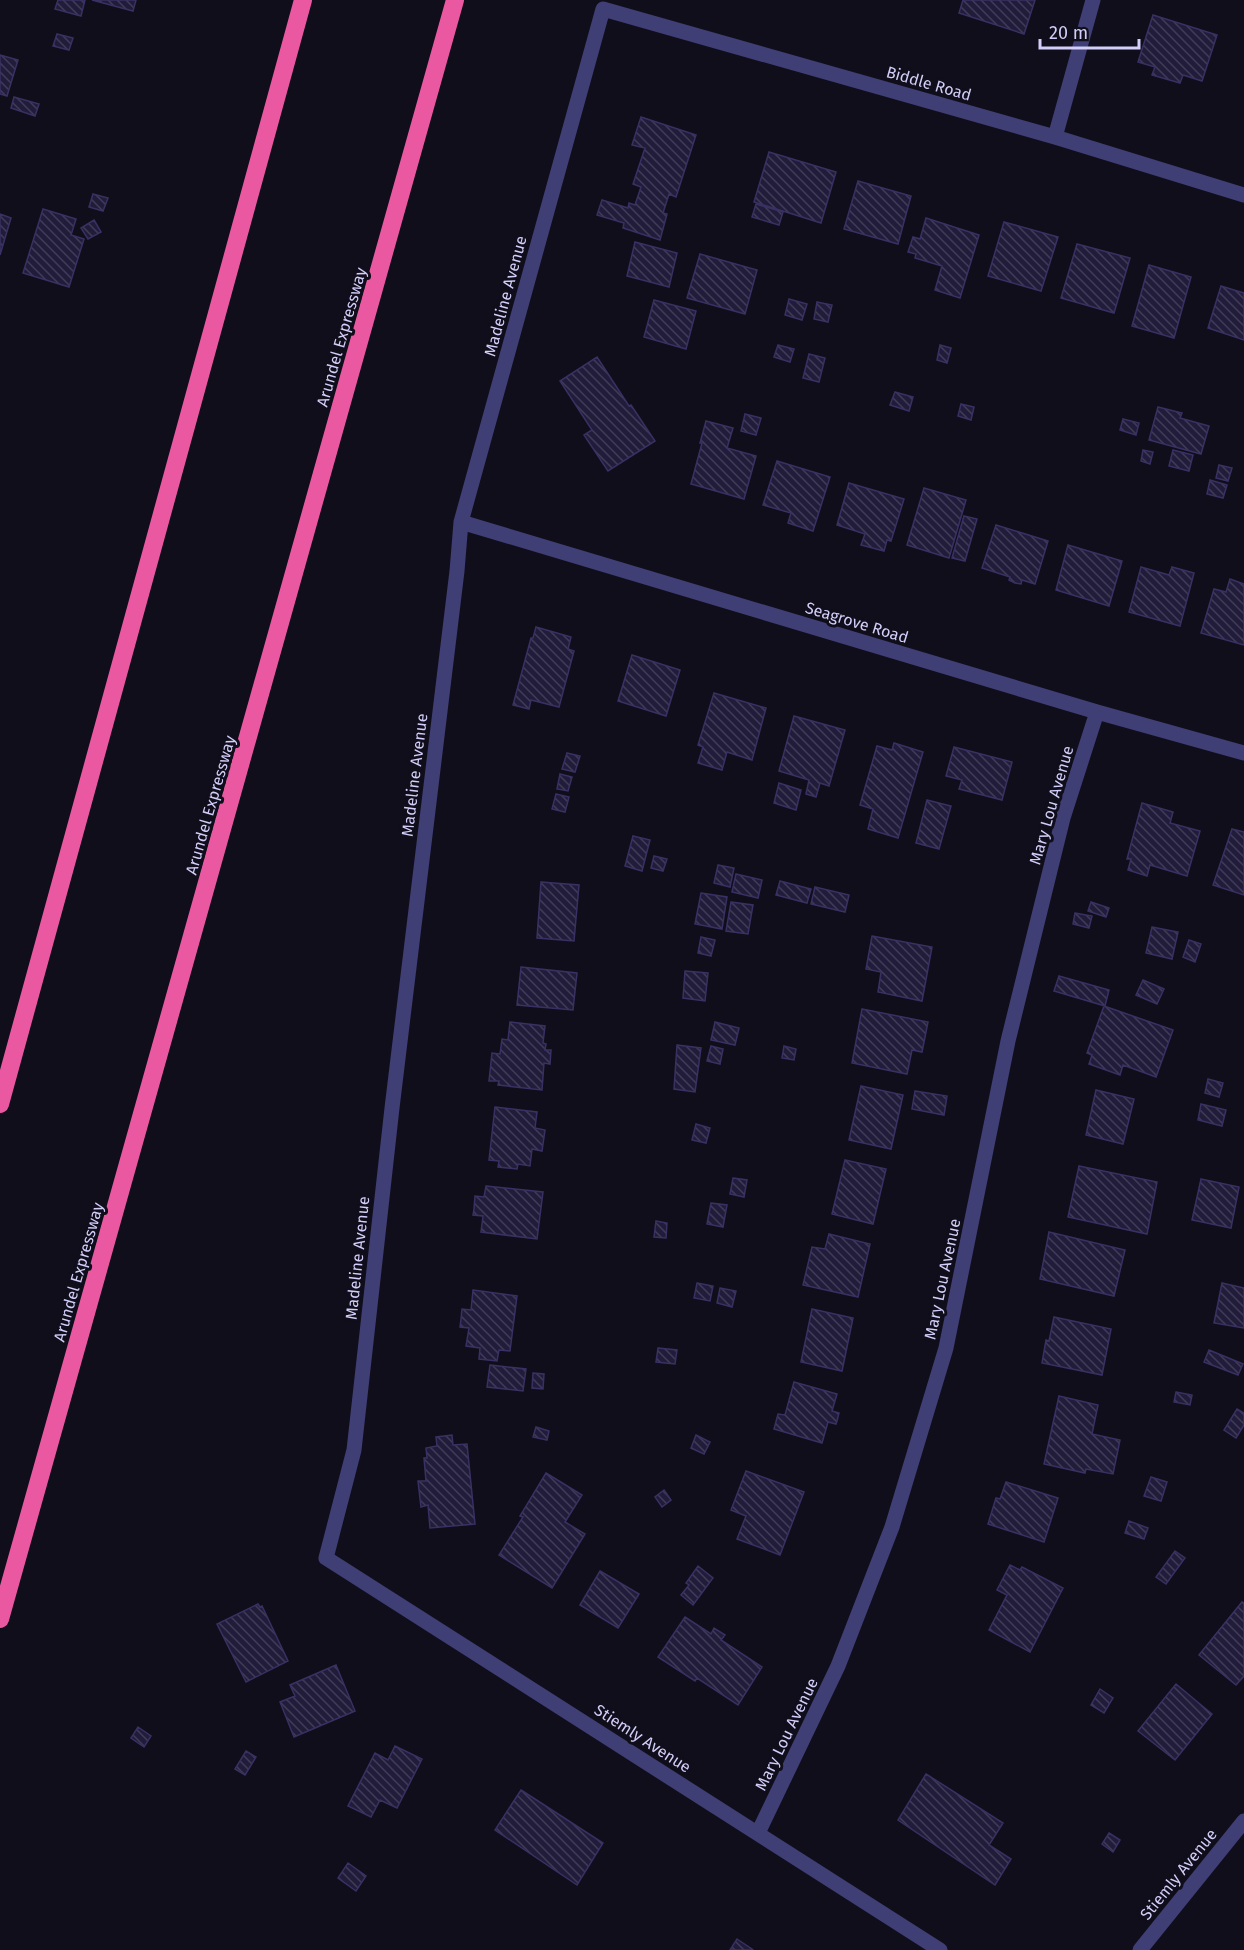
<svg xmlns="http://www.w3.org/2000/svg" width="1244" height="1950" font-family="'Fira Sans',sans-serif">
  <defs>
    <pattern id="building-back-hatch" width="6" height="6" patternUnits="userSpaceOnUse" patternTransform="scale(1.5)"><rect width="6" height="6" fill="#211c3a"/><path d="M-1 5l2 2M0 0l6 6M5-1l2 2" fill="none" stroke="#403c57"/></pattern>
  </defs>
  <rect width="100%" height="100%" fill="#100e1b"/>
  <path fill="url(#building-back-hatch)" stroke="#393163" stroke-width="1.5" d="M58,0h27l-4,16 -26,-7z
    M92,0h44l-3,11z
    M963,0h72l-11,34 -65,-21z
    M1153,15l64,20 -15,46 -19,-6 -3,8 -28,-8 3,-8 -17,-5z
    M57,34l16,4 -4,12 -16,-4z
    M0,55l18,5 -11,36 -7,-2z
    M14,97l25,7 -4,12 -24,-8z
    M641,117l55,18 -20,62 -7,-3 -6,19 4,1 -7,26 -37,-12 1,-5 -27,-8 5,-15 26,8 1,-5 6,2 6,-18 -8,-3 12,-36 -13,-3z
    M769,152l67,20 -15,51 -67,-21z
    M858,181l53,15 -13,48 -54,-15z
    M93,194l15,4 -5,13 -14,-4z
    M756,204l27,8 -4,13 -27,-8z
    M43,209l33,10 -5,16 13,4 -15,48 -46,-14z
    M0,214l11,4 -11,37z
    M926,218l53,17 -19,63 -25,-8 7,-24 -27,-8 1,-4 -8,-2 5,-15 7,2z
    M94,220l7,12 -13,7 -7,-11z
    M1004,222l54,15 -17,54 -53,-15z
    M635,242l42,11 -8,34 -42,-11z
    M1077,244l53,14 -16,55 -53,-15z
    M700,254l57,16 -12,44 -58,-16z
    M1149,265l42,12 -17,61 -42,-12z
    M1221,286l23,7v47l-36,-12z
    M789,299l18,5 -5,16 -17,-5z
    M654,300l42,11 -10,38 -42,-12z
    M817,302l15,3 -4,17 -14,-3z
    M778,345l16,4 -4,13 -16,-5z
    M940,345l11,3 -4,15 -10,-3z
    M809,354l16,4 -6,24 -16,-4z
    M597,357l32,49 2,-1 24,36 -47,30 -24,-36 8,-5 -32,-49z
    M895,392l18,5 -4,14 -19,-6z
    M961,404l13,3 -3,13 -13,-4z
    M1158,407l24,6 -2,5 29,8 -8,28 -52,-14z
    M745,414l16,4 -5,17 -15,-4z
    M1123,419l16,4 -3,12 -16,-5z
    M706,421l27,7 -6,20 29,8 -12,43 -53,-15 11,-41h-2z
    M1143,450l10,2 -3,12 -9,-3z
    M1173,450l20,5 -4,16 -20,-5z
    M777,461l53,16 -17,54 -25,-8 3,-10 -28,-8z
    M1219,465l13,3 -4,13 -12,-3z
    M1210,480l17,5 -4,13 -16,-4z
    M849,483l55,16 -13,42 -4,-1 -3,11 -23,-6 4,-11 -28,-9z
    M924,488l42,12 -17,58 -42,-13z
    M964,516l13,3 -12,42 -13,-3z
    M996,525l52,16 -13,43 -13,-4 -1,4 -6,-1 -6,-3 1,-3 -28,-9z
    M1068,545l54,16 -13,45 -53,-16z
    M1141,567l28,8 3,-8 22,6 -14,53 -51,-14z
    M1230,579l14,5v61l-43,-12 13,-44 12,3z
    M536,627l35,10 -3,12 6,2 -15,56 -28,-7 -2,9 -16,-4 18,-67h2z
    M632,655l48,15 -14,46 -48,-15z
    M714,693l52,15 -14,52 -25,-8 -5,18 -24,-7 5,-16 -5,-2z
    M794,716l51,14 -16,56 -9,-3 -4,14 -10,-3 3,-14 -30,-9z
    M894,743l29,9 -25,86 -30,-9 5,-20 -13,-4 17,-59 15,4z
    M954,747l58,15 -10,38 -43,-11 3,-9 -16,-4z
    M567,753l13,3 -5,16 -13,-3z
    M560,774l12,3 -4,14 -11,-2z
    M779,783l22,7 -5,20 -22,-7z
    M556,794l13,3 -4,15 -13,-3z
    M927,800l24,6 -12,43 -23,-6z
    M1142,803l31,9 -3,11 30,8 -13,45 -37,-11 -3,11 -19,-6 3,-11h-4z
    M1232,829l12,3v63l-31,-10z
    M633,836l17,4 -8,31 -17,-5z
    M654,856l13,3 -4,12 -12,-3z
    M718,865l16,3 -4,19 -16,-4z
    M736,874l26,6 -4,18 -26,-6z
    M780,881l31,8 -4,14 -31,-8z
    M541,882l38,3 -5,56 -37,-3z
    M815,887l34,8 -4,17 -34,-8z
    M701,893l26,4 -5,32 -27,-5z
    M731,902l22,3 -5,29 -22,-3z
    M1091,902l18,6 -3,9 -18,-6z
    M1075,913l17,3 -3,12 -16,-4z
    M1152,927l26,5 -6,27 -26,-6z
    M872,936l60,11 -10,54 -44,-9 3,-20 -15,-3z
    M701,937l14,3 -4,16 -13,-3z
    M1189,940l12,4 -6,18 -12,-5z
    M521,967l56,6 -4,37 -56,-5z
    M685,971l23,2 -3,28 -22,-3z
    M1059,976l50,14 -4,16 -51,-15z
    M1143,980l21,9 -7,15 -21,-9z
    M1104,1006l69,24 -17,47 -33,-12 -3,10 -31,-11 3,-9 -5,-2z
    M862,1009l66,13 -6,30 -10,-2 -5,24 -55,-11z
    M510,1022l35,4 -2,17 3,1 -1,6h6l-1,14 -6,-1 -2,27 -44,-5 1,-4h-10l3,-28 8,1 2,-15 6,1z
    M715,1022l24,6 -4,17 -24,-5z
    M677,1045l24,3 -6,44 -21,-3z
    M711,1046l12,3 -3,15 -13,-3z
    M784,1046l12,3 -2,11 -12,-2z
    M1208,1079l15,4 -4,14 -14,-4z
    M861,1086l42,9 -12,54 -42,-9z
    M1096,1090l38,9 -11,45 -37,-9z
    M915,1091l32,5 -3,19 -32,-6z
    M1201,1104l25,6 -4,16 -24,-6z
    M495,1107l42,5 -2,16 10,2 -3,21 -10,-2 -2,17 -12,-2 -1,5 -19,-2 1,-6 -10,-1z
    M696,1124l14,4 -4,15 -14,-3z
    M845,1160l41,9 -13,55 -41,-10z
    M1079,1166l78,16 -10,52 -79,-17z
    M733,1178l14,2 -3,17 -14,-3z
    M1201,1179l38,8 -8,41 -39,-8z
    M486,1186l57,6 -6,47 -56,-7 2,-16 -10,-1 1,-6 1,-13 9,1z
    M711,1203l16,2 -4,22 -16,-3z
    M656,1221l11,2 -1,15 -12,-1z
    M1049,1232l76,18 -11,46 -74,-17z
    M829,1234l41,10 -12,53 -55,-12 9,-38 13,2z
    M697,1283l16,3 -3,15 -16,-3z
    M1222,1283l22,5v40l-30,-5z
    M720,1288l16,3 -4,16 -15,-4z
    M473,1290l44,6 -7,55 -11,-1 -2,11 -18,-2 1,-11 -14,-2 3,-18 -9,-1 1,-8 1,-10 9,1z
    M812,1309l41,9 -11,53 -41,-9z
    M1054,1317l57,12 -9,46 -60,-12 4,-23 3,1z
    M658,1348l19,2 -2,14 -19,-2z
    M1209,1350l34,14 -5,11 -34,-13z
    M490,1365l36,4 -3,22 -36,-4z
    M533,1373l11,1 -1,15 -11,-1z
    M794,1382l43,12 -5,17 7,2 -2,8 -1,3 -8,-2 -6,21 -48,-14 4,-15 7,1z
    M1176,1392l16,3 -2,10 -16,-3z
    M1059,1396l39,9 -6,29 28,6 -7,34 -27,-5 -1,4 -41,-9z
    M1237,1409l7,4v12l-8,13 -12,-8z
    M536,1427l13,4 -2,9 -14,-3z
    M452,1435l1,10 14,-1 8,80 -45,4 -2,-23 -7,2 -3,-26h8l-2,-23h3l-1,-10 11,-2 -1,-9z
    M696,1435l14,7 -6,12 -13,-6z
    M746,1471l58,21 -24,63 -43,-16 9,-23 -15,-6z
    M546,1473l36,22 -17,27 20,12 -33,54 -53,-33 24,-38 -3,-1z
    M1151,1477l16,5 -6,19 -17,-5z
    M1006,1482l52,16 -14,44 -56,-18 8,-26 4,1z
    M664,1490l7,10 -9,7 -7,-10z
    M1129,1521l19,7 -4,11 -19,-6z
    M1175,1551l10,7 -19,26 -10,-7z
    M1010,1565l10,5 2,-3 41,21 -33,64 -41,-22 18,-35 -10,-5z
    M698,1566l15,12 -20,27 -12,-10 8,-10 -3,-2z
    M600,1571l39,23 -21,34 -38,-23z
    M1242,1602l2,1v73l-8,9 -37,-30z
    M258,1604l2,3 2,-1 26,55 -42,21 -29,-58z
    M685,1617l26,17 3,-6 11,7 -4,5 41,27 -24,38 -41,-27 -2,3 -37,-24z
    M336,1665l19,46 -61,26 -14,-35 15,-6 -5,-11z
    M1176,1684l36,30 -37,46 -37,-29z
    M1100,1689l13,9 -9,15 -13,-8z
    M138,1727l13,9 -7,11 -13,-9z
    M395,1746l27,13 -25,49 -17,-8 -9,17 -23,-11 27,-53 13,7z
    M246,1751l10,6 -11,18 -10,-6z
    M926,1774l77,49 -14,22 22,14 -16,26 -97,-65z
    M521,1790l82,53 -26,42 -82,-55z
    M1109,1833l11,7 -7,12 -11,-8z
    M348,1863l18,13 -10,15 -18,-13z
    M737,1939l15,10 1,1h-23z"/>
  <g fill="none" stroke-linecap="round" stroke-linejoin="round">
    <path stroke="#3f3e75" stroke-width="15" d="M1055,137l38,-137
      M461,522l636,190 147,41
      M758,1833l80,-167 54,-139 54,-179 62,-307 55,-223 34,-106
      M940,1950l-614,-392 28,-108 38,-342 65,-537 4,-49 142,-513 452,128 189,58
      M1140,1950l104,-129"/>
    <path stroke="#ea58a2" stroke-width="18" d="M0,1104l303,-1104
      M0,1619l455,-1619"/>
  </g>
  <g text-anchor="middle" stroke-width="6" stroke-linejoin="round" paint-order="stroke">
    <g font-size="16" fill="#d2cef9" stroke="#100e1b">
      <text transform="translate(929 83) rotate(16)" y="6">Biddle Road</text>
      <text transform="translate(505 296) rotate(-75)" y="6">Madeline Avenue</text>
      <text transform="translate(341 337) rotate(-74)" y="6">Arundel Expressway</text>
      <text transform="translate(857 622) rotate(17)" y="6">Seagrove Road</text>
      <text transform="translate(414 775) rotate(-83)" y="6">Madeline Avenue</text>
      <text transform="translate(210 805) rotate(-74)" y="6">Arundel Expressway</text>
      <text transform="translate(1051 805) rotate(-74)" y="6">Mary Lou Avenue</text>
      <text transform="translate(357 1258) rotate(-84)" y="6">Madeline Avenue</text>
      <text transform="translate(78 1272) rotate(-74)" y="6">Arundel Expressway</text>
      <text transform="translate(942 1279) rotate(-78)" y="6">Mary Lou Avenue</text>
      <text transform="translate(786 1734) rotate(-64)" y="6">Mary Lou Avenue</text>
      <text transform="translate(643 1738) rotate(33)" y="6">Stiemly Avenue</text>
      <text transform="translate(1178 1874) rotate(-51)" y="6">Stiemly Avenue</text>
    </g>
  </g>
  <path d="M1040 39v9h99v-9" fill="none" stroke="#d2cef9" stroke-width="3"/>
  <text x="1049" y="39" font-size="18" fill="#d2cef9" stroke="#100e1b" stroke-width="4.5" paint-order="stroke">20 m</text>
</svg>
